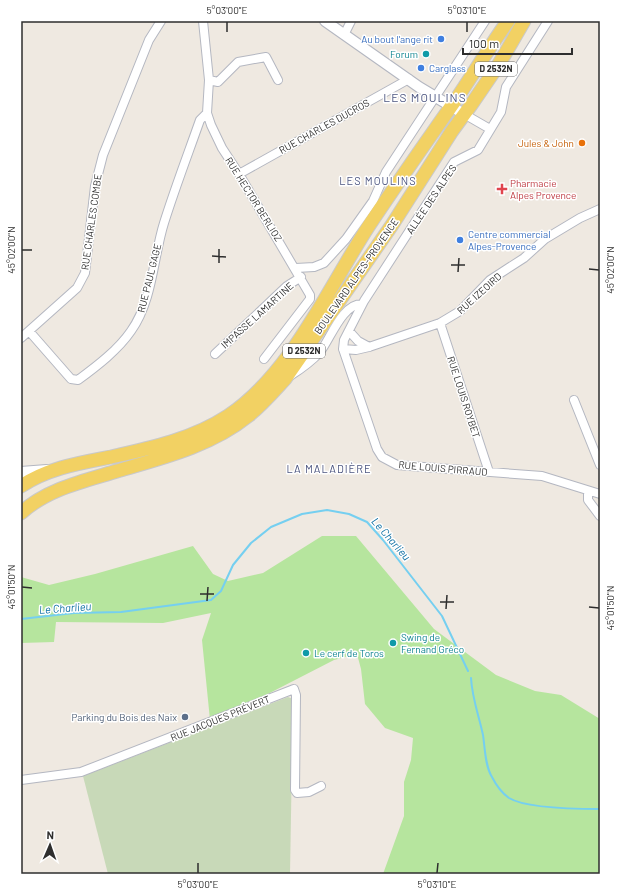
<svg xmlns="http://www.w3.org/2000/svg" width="621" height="895" font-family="Barlow,sans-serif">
  <rect width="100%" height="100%" fill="#efe9e1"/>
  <path fill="#b6e59e" d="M322,536h34l78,93 62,46 39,16 26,4 39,24v155h-217l21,-58v-34l7,-22 2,-22 -28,-10 -20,-24 -4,-35 -4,-15 -23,6 -74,38 -50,22 -8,-80 9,-27 -48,10 -107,-1 -2,20 -33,1v-66l28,8 46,-11 98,-28 20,28 15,7 35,-8z"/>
  <path fill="#c8d9b8" d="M288,697l5,2 -3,175h-182l-25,-98z"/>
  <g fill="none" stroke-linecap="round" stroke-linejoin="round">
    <path stroke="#75cff0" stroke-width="2" d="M21,619l53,-6 47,-1 90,-12 10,-9 12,-26 18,-22 20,-16 31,-13 25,-4 22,4 18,8 16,18 59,76 26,55
      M471,678c1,20 8,38 12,57 2,13 2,31 9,42 4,8 10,16 17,21 18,11 70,11 91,11"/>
    <g stroke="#b4b7c1" stroke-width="10">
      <path id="minor" d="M203,21l6,59 -2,33 4,12 11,23 17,26 71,121v4l-46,60
        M548,21l-42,66 -5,25 -23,38 -24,12 -90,139 -20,39 -1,9 34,100 5,8 15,8 145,11 58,18
        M344,35l7,-14
        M209,80l9,2 20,-20 28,-5 12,23
        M464,114l26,15
        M239,174l170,-95
        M296,268l18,-1 10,-4 22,-24 27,-38 13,-29 99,-151
        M440,323l49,149
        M29,331l42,48 7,1c19,-14 40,-30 53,-49 22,-31 22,-73 33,-108 11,-35 24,-69 36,-103l7,-7
        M349,331l9,10 11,6
        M21,338l56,-50 8,-15 10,-87 8,-31 46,-115 12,-19
        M343,349l13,1 13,-3 71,-24 20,-12 30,-31 34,-22 21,-19 35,-21 20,-9
        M215,354l72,-68 14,-9
        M290,376c11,-7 22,-15 30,-24 11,-14 22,-48 42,-48
        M574,400l26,65
        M588,491v9l12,16
        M21,780l60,-8 213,-83 2,6 -1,95 2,3 12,-1 12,-6"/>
    </g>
    <g stroke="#b4b7c1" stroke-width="12">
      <path id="tertiary" d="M325,21l94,66 45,27"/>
    </g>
    <g stroke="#b4b7c1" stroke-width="14">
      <path id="secondary" d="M21,473l26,-2"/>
    </g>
    <g stroke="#c9c9c9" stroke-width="15">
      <path id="primary" d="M21,486c27,-18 59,-23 90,-29 41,-9 82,-18 117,-41 63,-42 100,-127 140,-189 29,-44 59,-86 89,-129 17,-25 33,-52 51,-77
        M21,513c26,-24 63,-32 96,-42 45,-13 94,-25 131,-55 14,-11 25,-24 37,-37l107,-154 60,-94 19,-26 28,-41 25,-43"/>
    </g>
    <use href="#minor" stroke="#fff" stroke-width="8"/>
    <use href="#tertiary" stroke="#fff" stroke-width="10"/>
    <use href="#secondary" stroke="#fff" stroke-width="12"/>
    <use href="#primary" stroke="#f2d163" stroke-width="13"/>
  </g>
  <path fill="none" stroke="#2e2e2e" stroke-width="1.5" d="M227,32v-10M467,32v-10M22,250h10M212,256l14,1M219,263v-14M451,265h14M589,269l10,1M458,272l1,-14M22,587l10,1M200,594h14M207,601l1,-14M440,602h14M589,607l10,1M446,609l1,-14M198,873v-10M437,873l1,-10"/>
  <g fill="#3f7fe0" stroke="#fff" stroke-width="1.5">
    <circle cx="441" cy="39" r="4"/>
    <circle cx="421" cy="68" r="4"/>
    <circle cx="460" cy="240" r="4"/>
  </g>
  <g fill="#0f9aa8" stroke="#fff" stroke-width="1.5">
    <circle cx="426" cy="54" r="4"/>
    <circle cx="393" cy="643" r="4"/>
    <circle cx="306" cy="653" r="4"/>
  </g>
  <circle fill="#e8710a" stroke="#fff" stroke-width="1.5" cx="582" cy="143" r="4"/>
  <path fill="#e0444e" stroke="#fff" stroke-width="1.5" d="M500 183h4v4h4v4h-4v4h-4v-4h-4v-4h4z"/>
  <circle fill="#5c6f8a" stroke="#fff" stroke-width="1.5" cx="185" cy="717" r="4"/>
  <g text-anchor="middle" stroke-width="3" stroke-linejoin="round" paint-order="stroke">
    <g fill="#fff" stroke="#6d6d6d" stroke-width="1">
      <rect x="475" y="62" width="42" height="14" rx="3"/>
      <rect x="283" y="344" width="42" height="14" rx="3"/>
    </g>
    <g font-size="9" font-weight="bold" fill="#2e2e2e">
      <text x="496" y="72">D 2532N</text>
      <text x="304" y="354">D 2532N</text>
    </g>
    <g font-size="10" fill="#366cbe" stroke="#fff" text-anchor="start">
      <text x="433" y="43" text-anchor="end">Au bout l'ange rit</text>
      <text x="429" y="72">Carglass</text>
      <text x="468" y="238">Centre commercial<tspan x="468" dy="12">Alpes-Provence</tspan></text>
    </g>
    <g font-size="10" fill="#0d838f" stroke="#fff" text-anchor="start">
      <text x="418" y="58" text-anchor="end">Forum</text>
      <text x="401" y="641">Swing de<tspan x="401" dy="12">Fernand Gréco</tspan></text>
      <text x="314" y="657">Le cerf de Toros</text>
    </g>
    <g font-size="10" fill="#2e2e2e" stroke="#fff">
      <text transform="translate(324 126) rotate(-29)" y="4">RUE CHARLES DUCROS</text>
      <text transform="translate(254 199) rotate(58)" y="4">RUE HECTOR BERLIOZ</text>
      <text transform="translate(431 199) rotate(-56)" y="4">ALLÉE DES ALPES</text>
      <text transform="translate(91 222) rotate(-82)" y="4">RUE CHARLES COMBE</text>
      <text transform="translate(356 276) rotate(-55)" y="4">BOULEVARD ALPES-PROVENCE</text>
      <text transform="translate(149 278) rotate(-76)" y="4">RUE PAUL GAGE</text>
      <text transform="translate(479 293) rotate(-42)" y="4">RUE IZEOIRD</text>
      <text transform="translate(257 315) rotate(-42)" y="4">IMPASSE LAMARTINE</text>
      <text transform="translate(464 397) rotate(72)" y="4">RUE LOUIS ROYBET</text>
      <text transform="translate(443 468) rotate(5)" y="4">RUE LOUIS PIRRAUD</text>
      <text transform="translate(220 718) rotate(-22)" y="4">RUE JACQUES PRÉVERT</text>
    </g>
    <g font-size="10" fill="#c56008" stroke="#fff" text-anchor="end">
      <text x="574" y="147">Jules &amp; John</text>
    </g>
    <g font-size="10" fill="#be3a42" stroke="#fff" text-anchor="start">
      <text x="510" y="187">Pharmacie<tspan x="510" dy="12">Alpes Provence</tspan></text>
    </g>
    <g font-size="10" fill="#4e5e75" stroke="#fff" text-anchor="end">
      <text x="177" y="721">Parking du Bois des Naix</text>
    </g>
    <g font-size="11" letter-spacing="1" fill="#4d5680" stroke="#fff">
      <text x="378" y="185">LES MOULINS</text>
      <text x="329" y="473">LA MALADIÈRE</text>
    </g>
    <g font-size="11" font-style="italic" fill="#0d6fa3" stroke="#fff">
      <text transform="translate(391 539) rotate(49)" y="4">Le Charlieu</text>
      <text transform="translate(65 608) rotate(-4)" y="4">Le Charlieu</text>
    </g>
    <g font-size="12" letter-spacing="1" fill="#4d5680" stroke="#fff">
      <text x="425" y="102">LES MOULINS</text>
    </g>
  </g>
  <rect width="621" height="895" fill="none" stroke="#ffffff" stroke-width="44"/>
  <g transform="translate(50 845) rotate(2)" stroke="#ffffff" stroke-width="3" paint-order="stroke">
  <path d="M0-3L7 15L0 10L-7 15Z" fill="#2e2e2e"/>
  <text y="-6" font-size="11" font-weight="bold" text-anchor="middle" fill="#2e2e2e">N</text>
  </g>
  <path d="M463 48v6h109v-6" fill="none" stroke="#2e2e2e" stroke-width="2"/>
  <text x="469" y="48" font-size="12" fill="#2e2e2e" stroke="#ffffff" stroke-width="3" paint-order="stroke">100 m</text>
  <rect x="22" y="22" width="577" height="851" fill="none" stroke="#2e2e2e" stroke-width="1.5"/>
  <g font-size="10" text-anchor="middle" fill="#2e2e2e">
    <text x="227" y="14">5°03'00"E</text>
    <text x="467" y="14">5°03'10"E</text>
    <text transform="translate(11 250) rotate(-90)" y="4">45°02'00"N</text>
    <text transform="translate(610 270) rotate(-90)" y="4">45°02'00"N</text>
    <text transform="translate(11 587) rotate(-90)" y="4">45°01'50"N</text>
    <text transform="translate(610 608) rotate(-90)" y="4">45°01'50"N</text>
    <text x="198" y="888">5°03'00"E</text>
    <text x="437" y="888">5°03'10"E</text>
  </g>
</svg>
